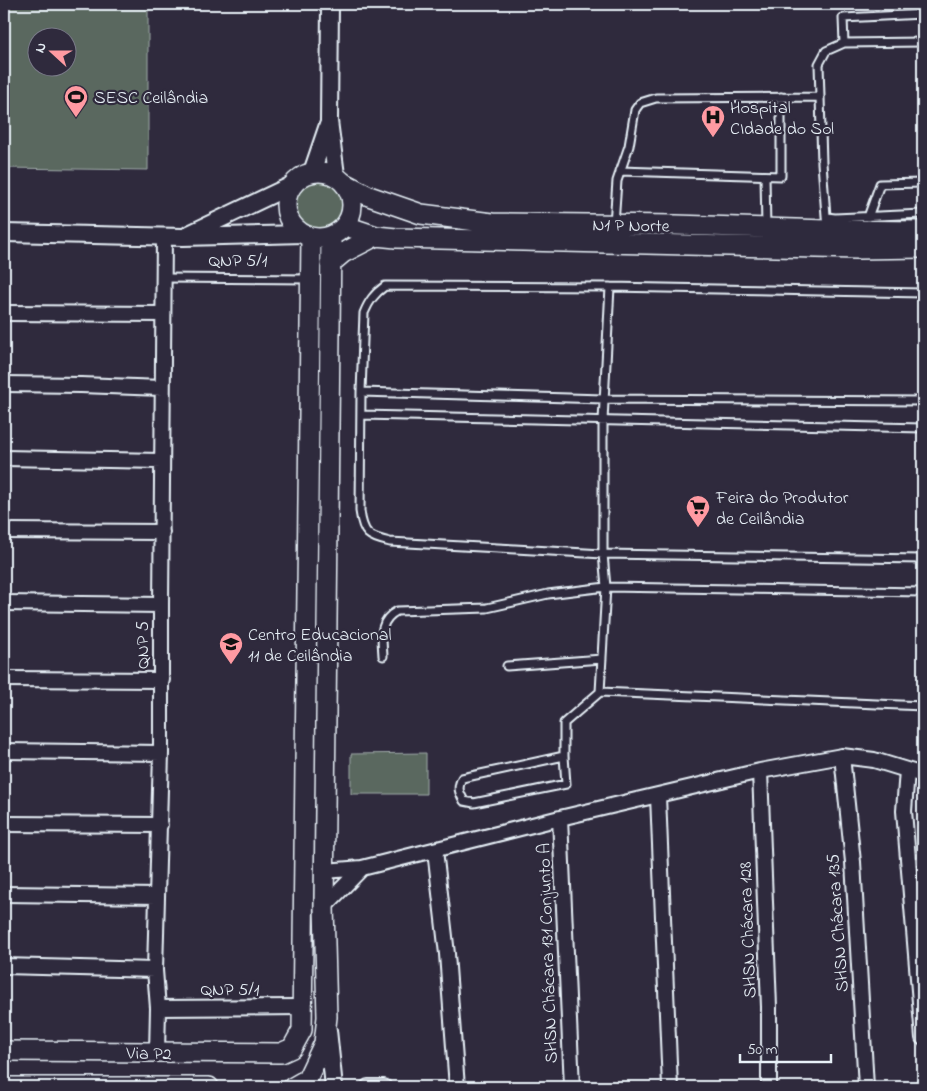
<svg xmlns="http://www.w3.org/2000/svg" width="927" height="1091" font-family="'Indie Flower',sans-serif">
  <rect width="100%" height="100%" fill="#2f2a3d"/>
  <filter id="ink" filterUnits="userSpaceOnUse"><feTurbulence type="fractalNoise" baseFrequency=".02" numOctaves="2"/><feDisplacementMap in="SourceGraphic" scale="10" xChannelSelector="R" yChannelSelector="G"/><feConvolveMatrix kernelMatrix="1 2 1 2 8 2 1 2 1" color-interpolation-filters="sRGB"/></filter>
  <g filter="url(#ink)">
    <path fill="#5a685e" stroke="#a1acab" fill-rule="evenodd" d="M4,4h144v166l-144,-2zM38,38h30v30h-30z
      M293 204a26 26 0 1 1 52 0a26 26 0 1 1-52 0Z
      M426,753v41h-75v-40z"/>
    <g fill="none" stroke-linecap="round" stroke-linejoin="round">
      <g stroke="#e8f1f8" stroke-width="11">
        <path id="service" d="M844,43l-1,-25 80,-4
          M620,171l161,5v-79
          M765,176l1,52
          M827,217l8,1 88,-4
          M868,217l12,-33 43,-1
          M614,224l3,-43 12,-35 6,-36 5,-7 16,-5 163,-1
          M827,229l-5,-66 -3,-99 7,-13 18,-8 79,-1
          M163,278l147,1
          M923,293l-313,-6 -225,-1c-11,8 -16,15 -21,27l-3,79 -1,119c3,23 8,26 30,31l213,12 320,5
          M361,392l242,7 320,2
          M362,415l561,13
          M383,656c-1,-19 -5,-35 14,-45l90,-3 61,-14 58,-7 317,5
          M507,666l95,-7
          M600,692l6,-105 -3,-33v-133l7,-134
          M564,756l2,28 -92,19 -10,-2c-5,-9 -7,-13 -2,-23l102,-22v-33l36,-31 323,14"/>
      </g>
      <g stroke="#e8f1f8" stroke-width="18">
        <path id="minor" d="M4,313l159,1
          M4,384l77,1 81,3
          M4,458l157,3
          M4,531l158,1
          M4,603l157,2
          M4,679l158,1
          M4,751l157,2
          M842,756l11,106 13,225
          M907,770l-3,41 19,227
          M760,771l9,236v80
          M658,796l12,291
          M560,818l12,269
          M4,824l156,1
          M435,850l12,104 10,133
          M325,871l37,-3 198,-50 200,-47 82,-15 32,4 49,15
          M4,894l153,2
          M324,907l38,-39
          M4,966l151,4
          M158,1008l144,-1
          M157,1053l1,-45 -3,-38 6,-217v-148l3,-369
          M368,1087h16"/>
      </g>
      <g stroke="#e8f1f8" stroke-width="20">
        <path id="tertiary" d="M330,4l-1,117 7,54
          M312,172l16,-47
          M4,233l179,4 120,-3
          M189,234l103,-49
          M328,1030l6,57"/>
      </g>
      <g stroke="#e8f1f8" stroke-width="22">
        <path id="secondary" d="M286 205a33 33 0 1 1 66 0a33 33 0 1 1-66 0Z
          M346,184l23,12 52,18 71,9 184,2 151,5 96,1
          M346,226l30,10 20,2 461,11 66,-1
          M330,264l13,-11 33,-17
          M4,1051l277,2 11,-5 10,-18 9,-793
          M4,1087h205
          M293,1087l14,-8 17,-36 3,-26 -3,-110 7,-671"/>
      </g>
      <use href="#service" stroke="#2f2a3d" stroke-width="7"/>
      <use href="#minor" stroke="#2f2a3d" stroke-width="14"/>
      <use href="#tertiary" stroke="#2f2a3d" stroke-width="16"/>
      <use href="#secondary" stroke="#2f2a3d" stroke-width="19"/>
    </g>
  </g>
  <defs>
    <g id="stadium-pin" transform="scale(1.25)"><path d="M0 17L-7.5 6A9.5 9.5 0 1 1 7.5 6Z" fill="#ff9aa2" stroke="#2f2a3d"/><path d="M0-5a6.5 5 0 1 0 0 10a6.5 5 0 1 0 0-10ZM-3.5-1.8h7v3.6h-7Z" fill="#111"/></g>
    <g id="hospital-pin" transform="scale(1.25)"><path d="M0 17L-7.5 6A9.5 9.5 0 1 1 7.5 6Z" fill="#ff9aa2" stroke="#2f2a3d"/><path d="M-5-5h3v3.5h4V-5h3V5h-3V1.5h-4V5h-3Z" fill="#111"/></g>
    <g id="supermarket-pin" transform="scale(1.25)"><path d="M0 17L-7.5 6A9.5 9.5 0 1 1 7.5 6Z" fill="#ff9aa2" stroke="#2f2a3d"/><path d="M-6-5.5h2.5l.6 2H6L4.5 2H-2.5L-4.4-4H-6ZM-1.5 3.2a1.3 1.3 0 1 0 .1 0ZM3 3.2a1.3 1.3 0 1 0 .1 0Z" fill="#111"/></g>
    <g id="school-pin" transform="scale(1.25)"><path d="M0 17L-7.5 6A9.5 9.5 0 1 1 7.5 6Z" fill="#ff9aa2" stroke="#2f2a3d"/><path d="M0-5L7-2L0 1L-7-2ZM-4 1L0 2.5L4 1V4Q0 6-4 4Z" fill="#111"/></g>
  </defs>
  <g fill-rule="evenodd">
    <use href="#stadium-pin" x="76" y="97"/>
    <use href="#hospital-pin" x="713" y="117"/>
    <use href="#supermarket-pin" x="698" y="507"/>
    <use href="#school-pin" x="231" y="644"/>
  </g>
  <g text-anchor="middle" stroke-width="4.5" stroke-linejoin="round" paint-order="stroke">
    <g font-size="18" fill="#e8f1f8" stroke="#2f2a3d" text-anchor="start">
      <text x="94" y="103">SESC Ceilândia</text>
      <text x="730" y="113">Hospital<tspan x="730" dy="21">CIdade do Sol</tspan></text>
      <text x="716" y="503">Feira do Produtor<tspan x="716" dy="21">de Ceilândia</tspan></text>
      <text x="248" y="640">Centro Educacional<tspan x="248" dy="21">11 de Ceilândia</tspan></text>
    </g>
    <g font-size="18" fill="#e8f1f8" stroke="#2f2a3d">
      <text transform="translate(631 225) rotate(1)" y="6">N1 P Norte</text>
      <text x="238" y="266">QNP 5/1</text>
      <text transform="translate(142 645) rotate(-91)" y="6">QNP 5</text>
      <text transform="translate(837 923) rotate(-94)" y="6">SHSN Chácara 135</text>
      <text transform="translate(747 930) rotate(-92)" y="6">SHSN Chácara 128</text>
      <text transform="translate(547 953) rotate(-92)" y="6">SHSN Chácara 131 Conjunto A</text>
      <text x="230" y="995">QNP 5/1</text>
      <text transform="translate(149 1053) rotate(1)" y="6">Via P2</text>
    </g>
  </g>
  <rect width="927" height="1091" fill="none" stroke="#2f2a3d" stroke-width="20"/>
  <rect x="10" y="10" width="907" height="1071" fill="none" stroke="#e8f1f8" stroke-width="2" filter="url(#ink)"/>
  <g transform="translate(52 52) rotate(291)"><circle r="24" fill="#2f2a3d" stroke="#797a88"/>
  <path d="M0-4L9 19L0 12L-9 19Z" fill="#ff9aa2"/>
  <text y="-8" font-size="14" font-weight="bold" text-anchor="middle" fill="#e8f1f8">N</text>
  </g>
  <path d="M740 1054v8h91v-8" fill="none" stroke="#e8f1f8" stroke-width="2.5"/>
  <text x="747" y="1054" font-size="15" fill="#e8f1f8" stroke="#2f2a3d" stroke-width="4" paint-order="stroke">50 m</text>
</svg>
